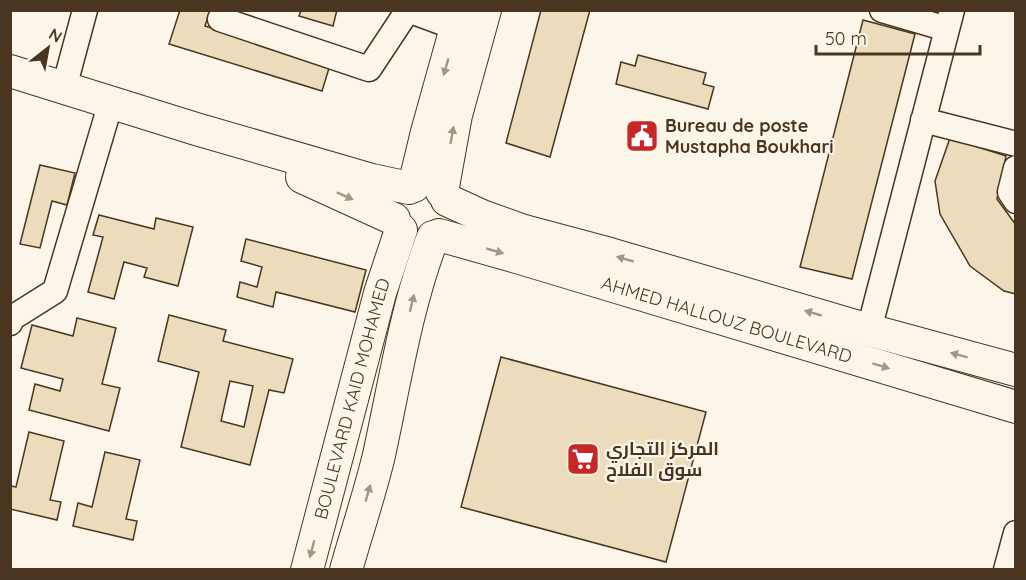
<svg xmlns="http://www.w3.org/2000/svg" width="1026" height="580" font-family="Quicksand,Cairo,sans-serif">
  <rect width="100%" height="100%" fill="#fbf6e9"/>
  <path fill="#ecdcbc" stroke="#4a3520" stroke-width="1.5" fill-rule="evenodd" d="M180,10h30l-5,16 125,39 -8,26 -153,-47z
    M301,10h36l-4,16 -34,-10z
    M541,10h49l-40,147 -44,-14z
    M863,20l52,14 -63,245 -52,-12z
    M638,55l68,18 -3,11 11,3 -6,22 -92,-25 5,-22 14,4z
    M950,138l56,18 -9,43 19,26v69l-12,-3 -34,-25 -30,-52 -5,-33z
    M40,165l35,8 -8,32 -15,-4 -12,47 -20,-4z
    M99,215l55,14 2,-11 37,9 -15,59 -34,-9 3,-9 -23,-6 -10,37 -26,-7 15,-55 -10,-2z
    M246,239l120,31 -11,42 -79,-20 -3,15 -36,-10 3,-15 17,5 5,-20 -21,-6z
    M169,315l57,15 -3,11 70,18 -9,34 -15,-3 -19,75 -69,-18 18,-75 -41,-11zM230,381l23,5 -9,41 -23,-6z
    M77,318l39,10 -14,56 18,4 -11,43 -80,-21 6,-26 25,7 3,-12 -42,-11 11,-43 41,11z
    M501,357l205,55 -40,150 -205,-55z
    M29,432l35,9 -14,59 11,2 -4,18 -47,-11v-23l6,1z
    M105,452l35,8 -14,59 11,2 -4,19 -60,-14 5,-23 14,4z"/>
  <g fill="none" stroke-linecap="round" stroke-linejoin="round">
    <g stroke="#4a3520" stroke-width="27">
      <path id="minor" d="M882,10l65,19
        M220,19l149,50 39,-59 49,18
        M64,88l21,-78
        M923,120l93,24
        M1016,168l-6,24 6,9
        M10,323l2,-5 43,-27 56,-189
        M869,330l83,-320
        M1006,570l10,-37"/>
    </g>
    <g stroke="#4a3520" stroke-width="34">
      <g id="major">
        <path d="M10,71l186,58 176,51 37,8"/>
        <path d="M302,177l92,42"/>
        <path d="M414,186l13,-54 34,-122"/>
        <path d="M442,192l14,-77 29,-105"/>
        <path d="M447,200l35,16 42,15 86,23 259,76 147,40"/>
        <path id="s1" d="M439,235l81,23 496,149"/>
        <path id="s2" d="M307,570l73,-277 21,-63"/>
        <path d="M346,570c11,-39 24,-77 33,-115 16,-73 27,-148 54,-218"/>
      </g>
    </g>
    <use href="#minor" stroke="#fbf6e9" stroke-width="24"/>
    <use href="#major" stroke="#fbf6e9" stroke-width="32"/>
  </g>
  <defs><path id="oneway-solid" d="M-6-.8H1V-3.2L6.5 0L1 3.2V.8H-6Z" transform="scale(1.5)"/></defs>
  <g fill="#a29684">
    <use href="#oneway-solid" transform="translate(446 67) rotate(106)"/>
    <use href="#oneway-solid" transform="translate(452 135) rotate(-80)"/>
    <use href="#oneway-solid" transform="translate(345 196) rotate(24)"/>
    <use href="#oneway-solid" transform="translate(495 251) rotate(16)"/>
    <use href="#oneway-solid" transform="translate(625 259) rotate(-164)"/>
    <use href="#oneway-solid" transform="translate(412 303) rotate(-76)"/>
    <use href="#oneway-solid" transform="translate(813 313) rotate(-164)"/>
    <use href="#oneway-solid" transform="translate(959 355) rotate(-165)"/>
    <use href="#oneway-solid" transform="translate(881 366) rotate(17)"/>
    <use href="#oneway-solid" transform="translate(368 493) rotate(-74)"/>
    <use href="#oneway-solid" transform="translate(312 549) rotate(105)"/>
  </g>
  <defs>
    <g id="civic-square" transform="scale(1.725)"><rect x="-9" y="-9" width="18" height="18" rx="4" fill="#c62828" stroke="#fbf6e9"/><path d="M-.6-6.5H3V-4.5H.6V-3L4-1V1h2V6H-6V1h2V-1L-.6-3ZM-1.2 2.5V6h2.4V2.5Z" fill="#fff"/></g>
    <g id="supermarket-square" transform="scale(1.725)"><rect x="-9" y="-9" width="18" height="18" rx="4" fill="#c62828" stroke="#fbf6e9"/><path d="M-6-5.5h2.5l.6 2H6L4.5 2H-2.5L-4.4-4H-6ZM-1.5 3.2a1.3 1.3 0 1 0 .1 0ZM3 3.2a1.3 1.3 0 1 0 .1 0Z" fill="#fff"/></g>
  </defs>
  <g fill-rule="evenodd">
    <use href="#civic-square" x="642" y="136"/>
    <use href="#supermarket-square" x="583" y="459"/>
  </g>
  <g text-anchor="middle" stroke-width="4.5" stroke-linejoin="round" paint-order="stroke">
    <g font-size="18" font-weight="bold" fill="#4a3520" stroke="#fbf6e9" text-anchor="start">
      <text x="665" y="132">Bureau de poste<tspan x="665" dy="21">Mustapha Boukhari</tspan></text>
      <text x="606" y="455">المركز التجاري<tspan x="606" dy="21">سوق الفلاح</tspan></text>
    </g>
    <g font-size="18" fill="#4a3520" stroke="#fbf6e9">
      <text dy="6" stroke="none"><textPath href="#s1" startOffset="300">AHMED HALLOUZ BOULEVARD</textPath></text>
      <text dy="6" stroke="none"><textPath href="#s2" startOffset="177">BOULEVARD KAID MOHAMED</textPath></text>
    </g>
  </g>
  <rect width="1026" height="580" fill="none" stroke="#4a3520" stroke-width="24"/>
  <g transform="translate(48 48) rotate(31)" stroke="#fbf6e9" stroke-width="4.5" paint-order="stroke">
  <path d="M0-4.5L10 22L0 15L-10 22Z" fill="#4a3520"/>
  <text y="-9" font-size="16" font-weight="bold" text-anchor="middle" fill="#4a3520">N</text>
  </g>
  <path d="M816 45v9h164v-9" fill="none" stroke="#4a3520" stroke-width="3"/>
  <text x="825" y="45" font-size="18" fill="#4a3520" stroke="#fbf6e9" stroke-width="4.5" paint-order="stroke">50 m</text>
</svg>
